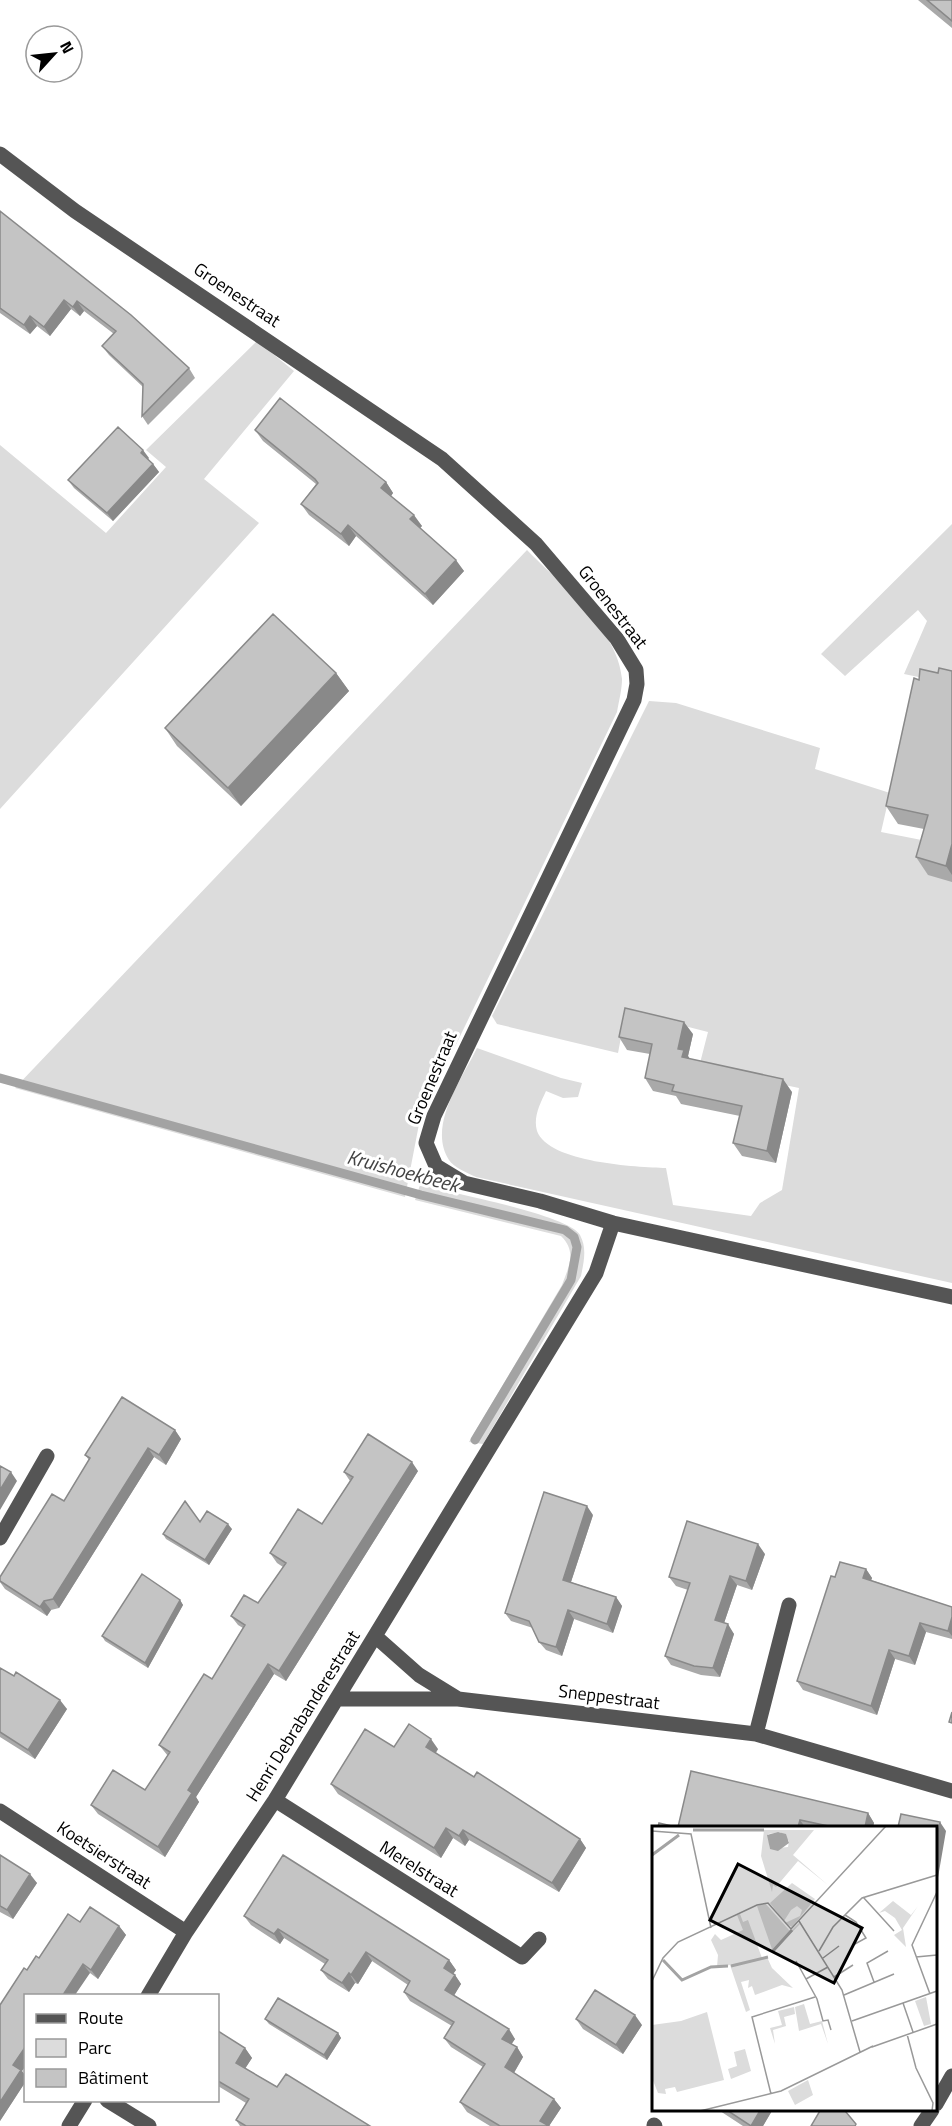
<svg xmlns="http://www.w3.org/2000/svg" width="952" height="2126" font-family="'Titillium Web',sans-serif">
  <rect width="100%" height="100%" fill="#fff"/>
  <path fill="#dcdcdc" d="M257,341l37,30 -90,108 55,44 -259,286v-364l106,88 60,-66 -20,-17z
    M952,524v160l-48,-10 23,-53 -9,-11 -73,66 -24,-22z
    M527,550c33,34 91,79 95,129 0,10 -3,22 -5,33l-197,407 -15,78 -390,-109z
    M649,701l27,2 144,45 -5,21 75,24 -9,39 71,14v437l-476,-106c-8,-4 -23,-10 -27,-17 -22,-34 13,-81 28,-112l84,30 21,5 -4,14 -15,1 -17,-7c-6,13 -13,26 -9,40 12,32 100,36 129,37l7,37 78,11 9,-13 22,-13 17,-102 -100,-21 9,-35 -82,-21 -8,42 -121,-29 -5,-8z
    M420,1185c28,7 149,30 160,50 7,13 4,26 1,41l-98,168 -14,-2 93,-157c7,-19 15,-33 -1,-49l-146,-36z"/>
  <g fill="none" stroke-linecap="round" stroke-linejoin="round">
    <path stroke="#a3a3a3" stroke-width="9" d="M0,1078l421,117 144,35 9,7 3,10 -6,33 -96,160"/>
    <path stroke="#555" stroke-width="15" d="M0,154l75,57 367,248 94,85 81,95 19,31 1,14 -3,16 -200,416 -8,27 10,23 28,17 76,18 73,22 339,74
      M0,1538l47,-82
      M375,1636l44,39 39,24
      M337,1699h121l298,35 196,57
      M756,1734l33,-129
      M275,1800l247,157 17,-18
      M0,1811l186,121
      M148,1996l38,-64 89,-132 321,-527 17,-50
      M107,2100l42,26
      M936,2104l16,-28
      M654,2125l1,1
      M69,2126l16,-26
      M921,2126l11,-16"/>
  </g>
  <path fill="#a9a9a9" d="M918,0h34v28z
    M0,211l189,157 6,10 -47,47 -6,-9 1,-29 -34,-32 -7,-9 12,-12 -30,-23 -4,5 -9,-7 -21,27 -13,-10 -7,8 -30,-21z
    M255,430l131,52 7,11 -2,3 31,30 -2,2 44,43 -31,34 -77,-69 -7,10 -40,-31 -8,-11 15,-20 -53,-43z
    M149,458l-1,1 5,5 6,8 -46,49 -39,-33 -6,-8z
    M952,671v211l-24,-7 -12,-18 8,-28 -26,-5 -12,-18 33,-126 19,-7z
    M336,673l13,18 -108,115 -64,-60 -12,-18z
    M693,1034l-5,22 2,3 102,33 -16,71 -34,-7 -9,-13 7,-27 -59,-12 -5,-8 -23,-5 -8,-13 5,-24 -23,-4 -8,-13z
    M175,1430l6,9 -15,26 -12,-8 -95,151 -8,2 -4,6 -42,-27 -5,-7v-5l64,-76 25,-41 -4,-5z
    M418,1471l-132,210 -12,-7 -78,123 3,5 -34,55 -67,-43 -7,-9 54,-15 23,-34 -9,-11 53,-66 31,-51 -5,-3 -7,-9 27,-13 25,-36 -6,-4 -7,-10 52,-29 28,-43 -6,-9z
    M593,1515l-22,67 45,15 6,9 -9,27 -39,-14 -12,37 -16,-6 -7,-8 -6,-14 -22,-7 -6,-8z
    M200,1522l32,7 -23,36 -43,-26 -3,-5z
    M765,1554l-13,36 -15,-5 -13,38 10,11 -14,43 -19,-2 -30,-10 -6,-9 23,-66 -12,-4 -7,-9z
    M866,1569l6,9 -1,2 81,27v32l-26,-7 -11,33 -20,-6 -18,56 -74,-25 -6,-9 38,-104z
    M180,1600l3,5 -35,63 -43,-27 -3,-5z
    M0,1668l67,41 -32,50 -35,-22z
    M394,1747l44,2 -2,4 38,24 106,62 6,9 -27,44 -90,-52 -4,6 -12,-8 -12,20 -103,-64 -7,-10z
    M868,1813l6,10 -1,4h-195z
    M0,1855l37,28 -24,36 -13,-7z
    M244,1916l205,44 7,10 -3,4 2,1 6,9 -7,11 61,44 -4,5 6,3 6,10 -9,16 40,26 7,9 -12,18h-59l-23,-14 -7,-10 23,-35 -32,-20 -7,-9 8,-12 -42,-25 -6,-9 4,-7 -36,-24 -14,23 -3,-1 -6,9 -21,-13 -7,-9 4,-6 -41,-26 -4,6 -29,-19z
    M80,1922l39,4 7,9 -28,44 -8,-6 -64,22v70l-4,6 4,6v4l-26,40 27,-151z
    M265,2019l73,14 3,5 -14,22 -58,-36z
    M576,2019l66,6 -19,29 -40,-25z
    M218,2031l27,17 7,10 -7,10 32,19 93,39h-130l-4,-6 10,-17 -28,-17z
    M717,2109h56l-10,17h-20z"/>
  <path fill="#898989" d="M64,300l7,9 -21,27 -6,-9z
    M77,301l7,10 -4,5 -7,-9z
    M30,316l7,10 -7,8 -6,-9z
    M143,450l6,8 -3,3 -5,-8z
    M153,464l6,8 -46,49 -6,-8z
    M386,482l7,11 -4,6 -8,-11z
    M414,515l8,11 -4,4 -8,-11z
    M348,525l8,11 -7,10 -8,-12z
    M456,560l8,11 -31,34 -8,-11z
    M336,673l13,18 -108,115 -13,-18z
    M952,844v31l-6,-9z
    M684,1022l9,12 -5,22 4,7 -10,-6 -4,-8z
    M783,1079l9,13 -16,71 -9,-12z
    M175,1430l6,9 -15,26 -7,-10z
    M148,1448l6,9 -95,151 -6,-9z
    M412,1462l6,9 -132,210 -7,-10z
    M11,1472l6,9 -17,29v-20z
    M587,1506l6,9 -24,73 -6,-8z
    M228,1524l4,5 -23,36 -4,-5z
    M758,1544l7,10 -13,36 -6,-9z
    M866,1569l6,9 -3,8 -6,-8z
    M730,1576l7,9 -15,44 -7,-9z
    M616,1597l6,9 -9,27 -6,-9z
    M180,1600l3,5 -35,63 -3,-5z
    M44,1601l7,9 -4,6 -7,-9z
    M568,1610l6,9 -12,37 -6,-9z
    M952,1617v19l-4,-5z
    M920,1623l6,9 -11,33 -6,-9z
    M728,1624l6,10 -14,43 -7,-9z
    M889,1650l6,9 -18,56 -6,-9z
    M268,1664l6,10 -78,123 3,5 -34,55 -7,-10 30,-57z
    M60,1700l7,9 -32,50 -7,-9z
    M431,1739l7,10 -5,7 -7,-9z
    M868,1813l6,10 -1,4h-8z
    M800,1820l5,7h-7z
    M940,1822l6,9 -10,58v-44z
    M446,1828l7,10 -12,20 -7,-10z
    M463,1830l6,10 -4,6 -6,-10z
    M580,1839l6,9 -27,44 -7,-9z
    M30,1874l7,9 -24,36 -6,-9z
    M119,1926l7,9 -28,44 -7,-9z
    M278,1929l6,9 -4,6 -6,-10z
    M366,1952l6,9 -14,23 -7,-9z
    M449,1960l7,10 -6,8 -6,-10z
    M83,1964l7,9 -15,22h-12z
    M349,1973l6,10 -6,9 -7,-9z
    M455,1975l6,9 -9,15 -7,-9z
    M635,2015l7,10 -19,29 -7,-9z
    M509,2029l6,10 -6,9 -7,-9z
    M338,2033l3,5 -14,22 -3,-5z
    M26,2046v19l-4,6 4,6v4l-26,40v-19l13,-37z
    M517,2047l6,10 -11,19 -7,-9z
    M245,2048l7,10 -9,14 -7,-9z
    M554,2099l7,9 -12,18 -9,-5z
    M761,2109h12l-10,17h-12z"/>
  <path fill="#c4c4c4" stroke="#898989" stroke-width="1.5" d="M927,0h25v21z
    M0,211l131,104 58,53 -47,48 1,-32 -41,-38 14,-15 -39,-30 -4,6 -9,-7 -20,27 -14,-11 -6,9 -24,-17z
    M280,398l106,84 -5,6 33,27 -4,4 46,41 -31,34 -77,-69 -7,9 -40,-30 17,-21 -3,-4 -60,-49z
    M118,427l25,23 -2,3 12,11 -46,49 -39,-33z
    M273,614l63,59 -108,115 -63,-60z
    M939,668l13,3v173l-6,22 -30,-9 12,-42 -42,-9 28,-128 5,2 1,-11 18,4z
    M625,1008l59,14 -6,27 6,1 -2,7 101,22 -16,72 -34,-8 9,-37 -70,-15 2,-6 -29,-7 7,-34 -33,-7z
    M122,1397l53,33 -16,25 -11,-7 -95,151 -9,2 -4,6 -40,-26v-4l52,-83 12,7 26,-43 -5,-3z
    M368,1434l44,28 -133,209 -11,-7 -80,126 4,3 -34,54 -67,-42 22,-35 32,20 25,-38 -11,-7 45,-71 8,5 33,-54 -14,-9 13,-21 14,8 28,-40 -16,-10 28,-44 24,15 31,-47 -9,-5z
    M0,1466l11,6 -11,18z
    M544,1492l43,14 -24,74 53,17 -9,27 -39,-14 -12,37 -17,-5 -10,-21 -24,-8z
    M185,1501l15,21 7,-11 21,13 -23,36 -42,-26z
    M687,1521l71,23 -12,37 -16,-5 -15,44 13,4 -15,44 -19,-2 -29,-10 25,-73 -21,-6z
    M840,1562l26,7 -3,9 89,29v10l-4,14 -28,-8 -11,33 -20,-6 -18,56 -74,-25 34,-105 4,1z
    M142,1574l38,26 -35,63 -43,-27z
    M0,1668l14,8 2,-4 44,28 -32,50 -28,-18z
    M952,1712v11l-3,-1z
    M409,1724l22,15 -5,8 48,30 3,-5 103,67 -28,44 -89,-53 -4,6 -13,-8 -12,20 -103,-64 34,-55 29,18z
    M691,1771l177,42 -3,14h-32l-33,-7 -2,7h-120z
    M901,1814l39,8 -4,23v-18h-38z
    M659,1823l17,4h-18z
    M0,1855l30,19 -23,36 -7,-4z
    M283,1855l166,105 -5,8 11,7 -10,15 64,39 -7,10 15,8 -12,20 49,32 -14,22 9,5h-49l-40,-24 25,-38 -41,-26 10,-16 -50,-30 6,-11 -44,-29 -15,23 -2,-2 -7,10 -21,-13 7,-10 -50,-31 -4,5 -30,-18z
    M90,1907l29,19 -28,44 -8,-6 -20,31h-37v51l-13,19 8,5 -21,32v-97l24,-37 3,2 9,-14 3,2 29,-44 12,8z
    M595,1990l40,25 -19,30 -40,-26z
    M278,1998l60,35 -14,22 -59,-36z
    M218,2031l27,17 -9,15 41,24 9,-13 84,52h-124l-10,-6 13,-21 -31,-18z
    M725,2109h36l-10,17z
    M821,2109h21l4,3 10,12 -1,2h-44z"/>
  <g text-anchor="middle" stroke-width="6" stroke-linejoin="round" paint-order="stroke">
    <g font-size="18" fill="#000" stroke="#fff">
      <text transform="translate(237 295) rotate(34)" y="6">Groenestraat</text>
      <text transform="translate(613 607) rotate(52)" y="6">Groenestraat</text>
      <text transform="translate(432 1078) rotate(-67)" y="6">Groenestraat</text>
      <text transform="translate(609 1697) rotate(7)" y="6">Sneppestraat</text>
      <text transform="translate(303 1716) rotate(-58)" y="6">Henri Debrabanderestraat</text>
      <text transform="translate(104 1855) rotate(33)" y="6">Koetsierstraat</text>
      <text transform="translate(419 1869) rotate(32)" y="6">Merelstraat</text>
    </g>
    <g font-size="20" font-style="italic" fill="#444" stroke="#fff">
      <text transform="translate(403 1171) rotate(15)" y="7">Kruishoekbeek</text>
    </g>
  </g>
  <g transform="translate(652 1826)">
    <rect width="285" height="285" fill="#fff"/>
    <path d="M112,4h50l-21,25 35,30 -30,-24 -22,26 -3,-2 -1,7 -11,-36zM128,6l9,9 -1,6 -18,2 -2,-15zM140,57l23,16 -23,28 -7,-4 15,-7 2,-6 -5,-4 -6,4 -7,11 -14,-18zM241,75l18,14 7,-9 -15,22 3,19 -12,-12 8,-5 -7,-12 -10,-7 -6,2zM113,77l24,27 2,1 8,-8 1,1 -27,28 -16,-46zM88,88l3,8 5,-2 14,38 5,-1 5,11 21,20 -11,-3 -27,10 -3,-9 -4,2 1,-8 -8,2 9,28 -4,2 -16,-47 -13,2 1,-12 -7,-15 4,-6 6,6 22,-10 -6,-15zM274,171l5,27 -7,2 -9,-25zM152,178l6,20 12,-3 6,23 -7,-20 -22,7 -4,-24zM142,181l1,7 -11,3 2,9 -13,4 2,14 -5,-16 12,-3 -4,-14zM55,186l17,68 -47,12 -2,-5 -10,2 1,5 -8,-1 -6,-15v-53l29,-4zM93,223l6,22 -20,8 -3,-10 9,-3 -3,-14zM156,254l5,15 -18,10 -7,-14z" fill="#dcdcdc" fill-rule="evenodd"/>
    <path d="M126,6l8,2 3,9 -11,8 -8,-2 -3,-14z" fill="#a3a3a3"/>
    <path fill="none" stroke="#a3a3a3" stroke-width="3" d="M41,4h71M0,29l27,-20M121,125l19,-21M11,134l19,20 29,-13 17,-1M79,140l37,-9"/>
    <path fill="none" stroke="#999" stroke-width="1.5" d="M0,5l39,3 20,94M211,71l31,34M193,89l11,7 10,16 -13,7M147,95l43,69 18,62M167,125l14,-24 29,-29 75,-23M264,131l21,-2M171,132l16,-12M144,135l21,38 6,22 5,-1 3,10M182,151l19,-12M154,153l22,-12M0,155l11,-23 15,-16 79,-37 11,-2 23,26 95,-103M222,156l-7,-19 21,-12M278,168l-18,-49 25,-53M192,169l50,-21M251,177l10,29M200,195l85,-30M255,208l9,34 17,35 -1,8M220,221l65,-23M119,268l-19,-77 63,-20M48,285l81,-20 92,-45"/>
    <path fill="#000" fill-opacity="0.15" stroke="#000" stroke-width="3" d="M86,38l124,64 -28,55 -124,-63z"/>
    <rect width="285" height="285" fill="none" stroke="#000" stroke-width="3"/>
  </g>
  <rect x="24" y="1994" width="195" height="108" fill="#ffffff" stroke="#999999" stroke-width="1.5"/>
  <rect x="36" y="2014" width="30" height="9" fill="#555555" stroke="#999999" stroke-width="1.5"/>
  <text x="78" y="2024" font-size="18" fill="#000000">Route</text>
  <rect x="36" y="2039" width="30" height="18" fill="#dcdcdc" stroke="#999999" stroke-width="1.5"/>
  <text x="78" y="2054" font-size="18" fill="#000000">Parc</text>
  <rect x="36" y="2069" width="30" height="18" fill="#c4c4c4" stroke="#999999" stroke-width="1.5"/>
  <text x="78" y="2084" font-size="18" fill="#000000">Bâtiment</text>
  <g transform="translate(54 54) rotate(63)"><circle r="28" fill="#ffffff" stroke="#999999" stroke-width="1.5"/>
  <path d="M0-4.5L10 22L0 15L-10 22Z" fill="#000000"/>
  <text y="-9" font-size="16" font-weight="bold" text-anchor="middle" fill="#000000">N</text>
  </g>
</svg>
